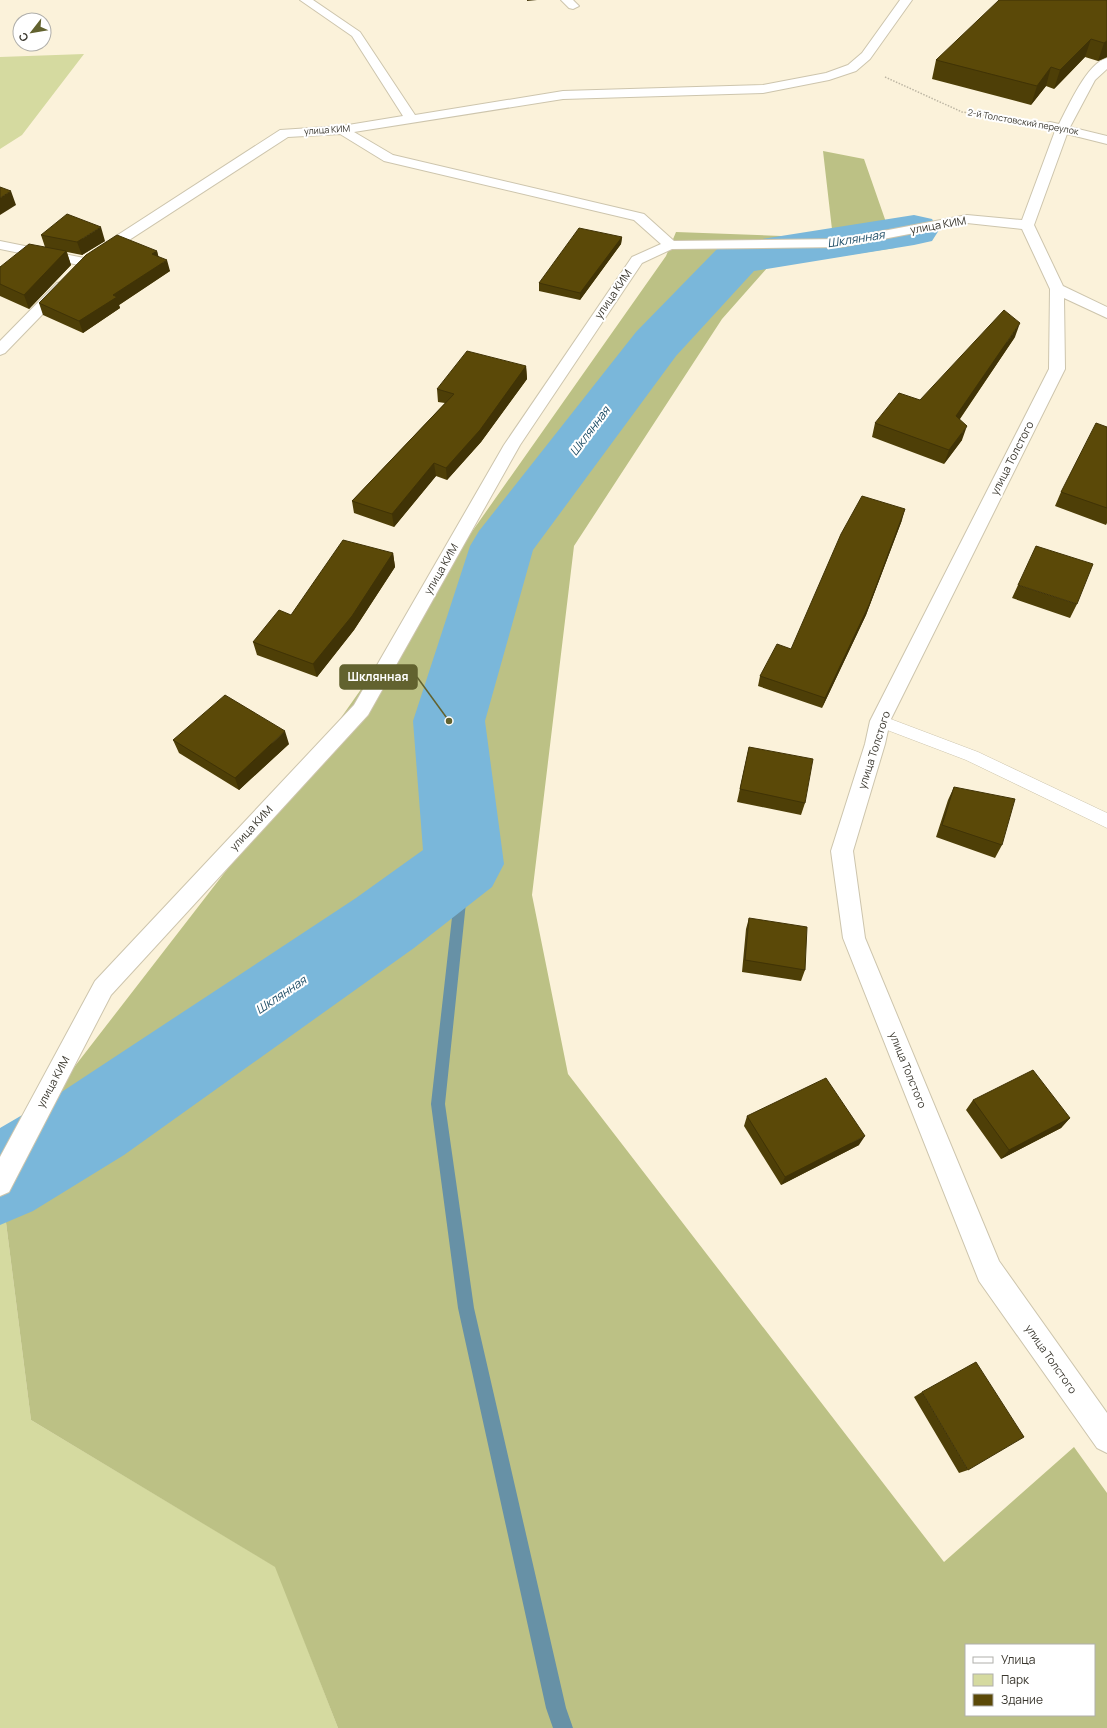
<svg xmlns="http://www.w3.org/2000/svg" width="1107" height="1728" font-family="Manrope,sans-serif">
  <rect width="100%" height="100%" fill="#fbf2da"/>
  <path fill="#d5daa0" d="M84,54l-62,81 -22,14v-92z
    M0,1175l31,245 245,147 62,161h-338z"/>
  <path fill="#bcc185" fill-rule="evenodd" d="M823,151l41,8 31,89 -127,19 -46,52 -148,227 -42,349 36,179 376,488 130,-115 33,46v235h-769l-63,-161 -244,-147 -31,-245v-12l307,-397 359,-510 10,-24 157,6zM966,1645h128v70h-128z"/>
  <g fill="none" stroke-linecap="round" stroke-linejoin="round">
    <path fill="#6791a6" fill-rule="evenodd" d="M464,859l5,1 1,4 -25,240 29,204 92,400 7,20h-20l-7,-20 -88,-400 -27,-204 27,-240 1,-4z"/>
    <path fill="#7ab7da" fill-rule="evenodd" d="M914,215l18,4 7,11 -7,11 -18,4 -160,26 -78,85 -143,194 -48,171 19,143 -12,23 -78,61 -290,207 -91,56 -33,14v-97l60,-35 296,-195 67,-48 -10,-129 57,-175 9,-15 157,-199 83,-85 18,-4z"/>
    <g stroke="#cdc5ad" stroke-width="1">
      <path id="lane" d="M880,715l98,37 129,61v15l-141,-68 -92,-35 -2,-4 2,-4z"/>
    </g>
    <g stroke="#cdc5ad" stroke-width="2">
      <path id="street" d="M300,0h13l47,32 55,83 148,-24 200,-6 63,-12 22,-8 14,-12 38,-53h12l-42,59 -14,12 -27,9 -66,13 -200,6 -209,33 39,23 251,59 30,27 167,-2 126,-24 55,5 33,-89 -9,-2 -2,-3 2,-3 4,-1 9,2c9,-17 28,-61 48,-66v11l-12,11 -25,47 37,9v8l-40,-10 -33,91 29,61 44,21v11l-43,-20 1,71 -175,352 -5,23 -32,107 12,87 134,323 108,152v40l-10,-5 -118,-167 -136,-343 -12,-87 34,-107 5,-23 179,-352 1,-80 -28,-60 -55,-6 -126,24 -169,2 -30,14 -122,182 -152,270 -257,280 -102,197 -9,4v-39l95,-176 259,-276 150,-260 128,-188 29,-13 -27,-24 -250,-59 -44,-27 -52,3 -185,120 -5,1 -5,-1 -2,-3 2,-3 187,-121 62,-4 61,-10 -51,-80z
        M561,0h12l6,6 -6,3 -4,-1z
        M0,241l84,17 5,1 2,3 -2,3 -5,1 -84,-17z
        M62,282l5,1 2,3 -2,3 -62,64 -5,2v-14l57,-58z"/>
    </g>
    <path stroke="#bdb6a3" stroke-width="1.5" stroke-dasharray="1.5 1.5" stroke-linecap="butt" d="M885,77l77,35 62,9"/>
    <use href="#lane" fill="#fff" fill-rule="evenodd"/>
    <use href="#street" fill="#fff" fill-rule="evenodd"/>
  </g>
  <path fill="#4e3f07" d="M1107,0v57l-9,4 -13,-4 -31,32 -8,-3 -15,19 -99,-26 4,-19z
    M41,235l64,6 -23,14 -15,-3 4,13 -42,44 -29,-13v-29l45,-20z
    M622,237l-1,7 -41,56 -41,-9v-8z
    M157,251l1,6 12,14 -51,34 1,3 -37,25 -40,-18 -4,-12z
    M1015,337l-55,82 2,21 -18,24 -72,-27 3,-14 45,-23z
    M526,366l1,13 -46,63 -34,38 -11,-4 -42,51 -40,-14 -2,-12 93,-98 -7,-1 -1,-13z
    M1107,427v96l-1,2 -51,-19 6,-14z
    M902,520l-36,95 -44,93 -64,-22 2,-10 31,-27z
    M393,553l2,14 -41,63 -37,47 -60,-22 -4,-13 38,-27z
    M1018,585l59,19 -7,14 -58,-20z
    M173,740l116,4 -50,46 -60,-37z
    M749,747l56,56 -4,12 -64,-13z
    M954,787l48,58 -7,13 -59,-21 12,-37z
    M749,918l56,52 -4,11 -59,-9 4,-43z
    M973,1100l97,18 -9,10 -60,31 -35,-49z
    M747,1116l112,29 -78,40 -37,-59z
    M922,1392l46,78 -9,3 -45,-76z"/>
  <path fill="#403306" d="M527,0h10l-10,1z
    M1091,39l-6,18 -31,32 6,-19z
    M1107,41v16l-9,4 6,-18z
    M1051,67l-5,19 -15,19 6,-19z
    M11,191l5,14 -16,10v-17z
    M101,227l4,14 -23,14 -5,-13z
    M622,237l-1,7 -41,56v-7z
    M66,251l5,14 -42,44 -5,-14z
    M157,251l3,11 -8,-8z
    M167,260l3,11 -51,34 1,3 -37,25 -4,-12 34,-26z
    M1020,323l-5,14 -63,93 4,-14z
    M526,366l1,13 -46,63 -34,38 -1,-12z
    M967,426l-5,14 -18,24 5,-14z
    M434,463l2,13 -42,51 -2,-13z
    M905,509l-3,11 -36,95 -44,93 3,-10z
    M393,553l2,14 -41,63 -37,47 -4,-13z
    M285,731l4,13 -50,46 -4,-12z
    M1070,1118l-9,10 -60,31 8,-9z
    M865,1136l-6,9 -78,40 4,-8z"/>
  <path fill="#5b4908" stroke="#403306" d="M999,0h108v41l-3,2 -13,-4 -31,31 -9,-3 -14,19 -101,-26z
    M0,187l11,4 -11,7z
    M67,214l34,13 -24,15 -36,-7z
    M579,228l43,9 -42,56 -41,-10z
    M117,235l40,16 -5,3 15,6 -54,35 4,2 -38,24 -40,-18 47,-48z
    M29,244l37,7 -42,44 -24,-11v-17z
    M1004,310l16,13 -64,93 11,10 -18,24 -74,-27 24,-30 21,7z
    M467,351l59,15 -46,64 -34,38 -12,-5 -42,51 -40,-13 102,-107 -17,-5z
    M1096,423l11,4v81l-46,-16z
    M862,496l43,13 -36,96 -44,93 -65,-22 17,-32 14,5 50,-115z
    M343,540l50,13 -41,63 -39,48 -60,-22 26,-32 12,5z
    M1036,546l57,18 -16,40 -59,-19z
    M225,695l60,36 -50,47 -62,-38z
    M749,747l64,12 -8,44 -65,-14z
    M954,787l61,12 -13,46 -60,-20z
    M749,918l58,9 -2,43 -60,-10z
    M1033,1070l37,48 -61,32 -36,-50z
    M826,1078l39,58 -80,41 -38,-61z
    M976,1362l48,75 -56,33 -46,-78z"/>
  <g text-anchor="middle" stroke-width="4" stroke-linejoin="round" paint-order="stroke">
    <g font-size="9" fill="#3a372e" stroke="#fff">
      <text transform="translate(1023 122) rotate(10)" y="3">2-й Толстовский переулок</text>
      <text transform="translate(327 130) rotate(-4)" y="3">улица КИМ</text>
    </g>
    <g font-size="11" fill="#3a372e" stroke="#fff">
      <text transform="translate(938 225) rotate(-10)" y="4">улица КИМ</text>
      <text transform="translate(613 294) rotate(-56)" y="4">улица КИМ</text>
      <text transform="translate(1012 458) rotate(-63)" y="4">улица Толстого</text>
      <text transform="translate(441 569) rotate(-60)" y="4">улица КИМ</text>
      <text transform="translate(874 750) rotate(-72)" y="4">улица Толстого</text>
      <text transform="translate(251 828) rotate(-47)" y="4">улица КИМ</text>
      <text transform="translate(908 1070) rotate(68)" y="4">улица Толстого</text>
      <text transform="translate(53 1082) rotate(-62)" y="4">улица КИМ</text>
      <text transform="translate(1051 1359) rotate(55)" y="4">улица Толстого</text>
    </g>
    <g font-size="12" font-style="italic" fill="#1d4c65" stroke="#fff">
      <text transform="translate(856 239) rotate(-9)" y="4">Шклянная</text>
      <text transform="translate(590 431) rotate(-53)" y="4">Шклянная</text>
      <text transform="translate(281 995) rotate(-34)" y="4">Шклянная</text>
    </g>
  </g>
  <path fill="none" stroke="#62622f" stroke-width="1.5" d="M449 721L417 677"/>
  <circle fill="#62622f" stroke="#fff" stroke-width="1.5" cx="449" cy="721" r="4"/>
  <rect fill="#62622f" stroke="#62622f" stroke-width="1.5" x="340" y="665" width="77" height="24" rx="4"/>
  <g font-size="12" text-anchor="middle" font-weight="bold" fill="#fff">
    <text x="378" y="681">Шклянная</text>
  </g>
  <rect x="965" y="1644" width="130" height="72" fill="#ffffff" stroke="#b0afab"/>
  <rect x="973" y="1657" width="20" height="6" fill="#ffffff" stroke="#b0afab"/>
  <text x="1001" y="1664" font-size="12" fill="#3a372e">Улица</text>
  <rect x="973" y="1674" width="20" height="12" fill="#d5daa0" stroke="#b0afab"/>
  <text x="1001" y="1684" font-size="12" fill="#3a372e">Парк</text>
  <rect x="973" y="1694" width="20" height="12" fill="#5b4908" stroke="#b0afab"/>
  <text x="1001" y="1704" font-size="12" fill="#3a372e">Здание</text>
  <g transform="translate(32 32) rotate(239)"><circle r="19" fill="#ffffff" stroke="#b0afab"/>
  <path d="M0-3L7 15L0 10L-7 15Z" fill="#62622f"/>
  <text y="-6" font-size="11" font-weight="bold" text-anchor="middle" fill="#3a372e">С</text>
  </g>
</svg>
